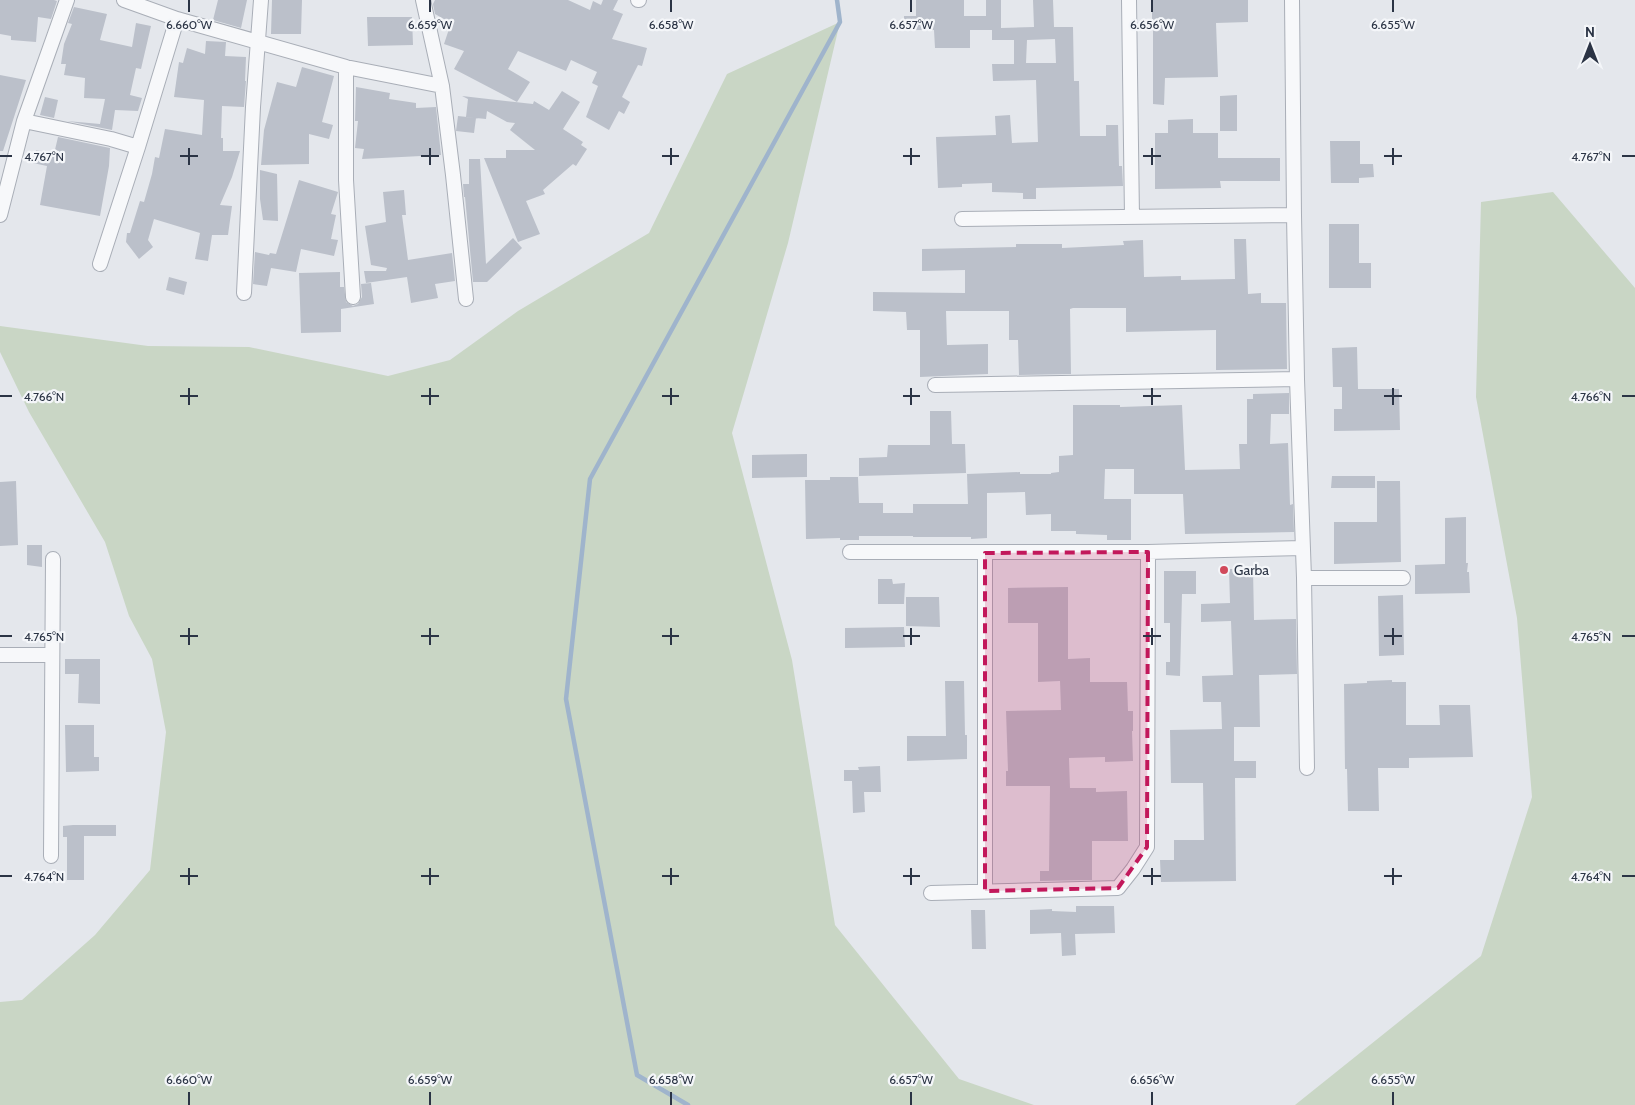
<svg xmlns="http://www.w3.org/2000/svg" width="1635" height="1105" font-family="Cabin,sans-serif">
  <rect width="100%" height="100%" fill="#e4e7ec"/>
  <path fill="#c9d6c5" d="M840,22l-52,221 -56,190 60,227 43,265 124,154 75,26h-1034v-103l22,-2 73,-65 55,-65 16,-138 -14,-73 -23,-43 -24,-74 -76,-130 -29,-60v-26l148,20 101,1 139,29 62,-16 68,-49 131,-78 78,-159z
    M1553,192l82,96v817h-340l186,-149 51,-159 -15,-179 -41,-221 5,-195z"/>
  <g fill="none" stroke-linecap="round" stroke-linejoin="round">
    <path stroke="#9fb4cc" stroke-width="4.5" d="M688,1105l-51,-30 -71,-376 24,-220 250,-457 -3,-22"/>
  </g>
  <path fill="#bbc0ca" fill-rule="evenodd" d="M0,0h54l3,1 -6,18 -13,-2 -2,25 -25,-2v-4l-11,-2z
    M218,0h29l-6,28 -28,-8z
    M272,0h30l-1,34h-30z
    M435,0h133l22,10 3,-9 8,4 2,-5h15l-5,10 10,4 -11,25 35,9 -5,18 -4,-1 -16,32 8,5 -6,12 -5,-3 -10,19 -23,-13 12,-31 -6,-3 5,-11 -26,-12 -5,11 -48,-20 -10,18 22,13 -13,20 -63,-33 10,-18 -20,-7 7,-21 -16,-9 -2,-10z
    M916,0h48v16h22v-16h15v28l33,-1 -1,-27h20l1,27h19l1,54h5l1,55h26v-11h12l1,41h3l1,20 -87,2v11h-13v-6l-31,-1v-9l-30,1v3l-24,1 -2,-51 60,-2 -1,-19 15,-1 2,28 26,-1 -2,-62 -43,1 -1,-17h22v-24h-22v-10h-22v18h-35l-1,-18h-30v-14h12zM1055,39l1,24h-30l1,-23z
    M1152,0h96v22l-32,1 2,54 -53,1 -1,27 -11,-1v-80h-1z
    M74,7l33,7 -7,26 32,7 4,-24 15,3 -10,43 -5,-1 -6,27 12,3 -4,13 -23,-1 -3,20 -45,-9 33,3 5,-25 -21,-1 1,-20 -21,-3 2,-11h-5l3,-20 8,-20 -4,-1z
    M367,17h45l1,28 -45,1z
    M206,41l20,1 -1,14 21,1 -1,24h1l-2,26 -22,-1 -1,32h2v13h17l-8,26 -12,28 12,1 -4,29h-16l-4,26 -13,-2 5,-26 -46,-14 -6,21 5,7 -14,12 -13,-17 1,-9h3l10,-32 4,1 8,-28 3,-17 4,1 6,-29 37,6 2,-35 -30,-3 5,-35 4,1 4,-15 18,6z
    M302,67l32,9 -12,46 11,3 -4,14 -20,-5v30l-48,1 3,-35 13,-48 19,5z
    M0,75l26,5 -23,71h-3z
    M356,87l34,6 -1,6 27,4v5l20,-1 5,48 -79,4 2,-10 -9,-1 3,-27h-3z
    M562,91l18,11 -17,27 20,13 -2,3 6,4 -11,17 -3,-2 -30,26 2,4 -19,7 14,33 -22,8 -34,-84h22v-8h29l-25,-20 5,-7 -8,-1 -20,-11 -1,8 -20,-2 2,-18 -6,-3 71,8 1,-3 15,9z
    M1237,95v36h-17v-35z
    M45,97l13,3 -4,18 -14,-3z
    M458,116l18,2 -2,15 -18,-2z
    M1193,119v14h25v25h62v23h-60l1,7 -66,1v-56h13v-13z
    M58,137l52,11 -1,18 -9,50 -60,-11 7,-39 -14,-3 3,-13 18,4z
    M1330,141h30v23h13l1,13 -15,1v5h-28z
    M469,159h11l6,105 27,-26 9,10 -35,34h-14l-8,-85h-1l-1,-13h6z
    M260,170l17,4 1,47 -15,-1 -3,-21z
    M299,180l39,12 -7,22 5,1 -5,24 7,1 -4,16 -33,-7 -5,23 -25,-4 -4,18 -14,-2 2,-32 14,3 1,-2 6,1z
    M404,190l2,25h-4l6,45 44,-7 3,28 -20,3 3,14 -27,5 -4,-26 -41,6 -2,-12h22l1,-3 -16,-3 -6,-39 21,-4 -3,-30z
    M1329,224h30v39h12v25h-42z
    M1234,239h12l2,55 13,-1v10h25l1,66 -71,1v-40l-90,2v-24h-53l-3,1 1,65 -52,1 -1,-35h-9v-29h-63l1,34 41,-1v30l-68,3v-47h-13l-1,-18 -33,-1v-19l92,1v-23l-43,1v-22l94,-2v-3h46v4l62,-3 -1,-4 20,-1 1,37 37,-1v4l54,-1z
    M340,272v15h4l2,15 7,4 5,-2 4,-7 -1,-13 10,-1 3,21 -33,5v23l-40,1 -2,-60z
    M169,277l18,5 -3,13 -18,-5z
    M1357,347l1,42h41l1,41 -66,1v-22h8v-22h-9l-1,-39z
    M1289,393v21h-18l-1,30 18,-1 2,62 3,-1 1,28 -109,2 -2,-40h-49v-25h-29l-1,30h27v41h-24v-5l-31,-1v-3h-25v-17l-25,1 -1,-23 -38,1v45l-16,1v-2h-58v-1h-54v4h-19v-2l-34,1 -1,-59h25v-3h28l1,26h24v10h30v-9h55l-1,-30 53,-2v2h31v-1l8,-1v-16l14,-1v-50h47v2l62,-2 3,65 55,-1 -1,-25h8v-45h6v-5z
    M930,411h21l1,33h13l1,29 -107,3v-18l28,-1 1,-12h42z
    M807,454v23l-55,1v-23z
    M1332,476h43v12h-44z
    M16,481l2,64 -18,1v-64z
    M1377,481h23l1,81 -67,2v-42h43z
    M1466,517v46h2l-1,9h2l1,21 -55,1v-29l30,-1v-46z
    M27,545h15v22l-15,-2z
    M1229,569h24l1,51 42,-1 1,55 -38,1 1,52h-26v34h22v17h-21l1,103 -75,1 -1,-22h14v-20h30l-1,-57h-32l-1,-53 52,-1 -1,-27h-18l-1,-26 31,-1 -2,-54 -30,1v-18l29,-1z
    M1164,571h32v23h-14l-2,82 -14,-1v-13h4v-39h-6z
    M878,579h14l1,5 12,-1 -1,21h-26z
    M1068,587v72l22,-1v24h37l1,29h5v20h-1l1,30 -28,1v-5l-36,1 1,30h26v4l31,-1 1,50h-36v39l-52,1v-10h9l1,-85h-44v-15h2l-2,-60 55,-1 -1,-29 -22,1v-59h-30v-35z
    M1403,595l1,60 -25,1 -1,-60z
    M906,597h33l1,30 -34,-1z
    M904,627l1,20 -60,1v-20z
    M65,659h35v45l-22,-1 1,-29h-14z
    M1392,680v2h14v43h34l-1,-20h31l3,52 -64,1v10h-31l1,43h-31l-1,-42h-2l-1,-85 23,-1v-2z
    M945,681h19l1,54h2v24l-60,2v-25h39z
    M65,725h29v32h5v14l-33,1z
    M880,766l1,26h-17l1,20 -12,1 -1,-32h-8v-11h15l-1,-3z
    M73,825h43v11h-32v44h-17v-43h-4v-11z
    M1076,906h38l1,27 -40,1 1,21 -14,1 -1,-23 -31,1v-24l22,-1v2l24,1z
    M971,910h14l1,39h-14z"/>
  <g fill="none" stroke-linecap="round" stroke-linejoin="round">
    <g stroke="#a9aeb7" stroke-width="16">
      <path id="minor" d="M124,0l53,19 169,48 96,19
        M423,0l19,86 11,89 13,124
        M638,0h1
        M1129,0l3,217
        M1292,0l2,215 3,164 7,199 3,190
        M346,67v113l7,117
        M24,121l43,-121
        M0,215l24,-94 87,18 27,8
        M962,219l332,-4
        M100,264l38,-117 39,-128
        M244,293l9,-186 8,-107
        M935,385l362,-6
        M850,552h298l155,-4
        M1304,578h99
        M0,655h52
        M51,856l2,-297
        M985,891v-338
        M931,893l187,-5 15,-19 14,-22 1,-295"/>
    </g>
    <use href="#minor" stroke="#f7f8fa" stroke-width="14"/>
  </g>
  <path fill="#c2185b" fill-opacity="0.2" stroke="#c2185b" stroke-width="4" stroke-dasharray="10 6" stroke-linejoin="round" d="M1148,552l-1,295 -29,41 -133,3v-338z"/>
  <path fill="none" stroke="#2b3445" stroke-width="2" d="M189,0v12M430,0v12M671,0v12M911,0v12M1152,0v12M1393,0v12M189,148v17M430,148v17M671,148v17M911,148v17M1152,148v17M1393,148v17M0,156h12M180,156h18M421,156h18M662,156h17M903,156h17M1143,156h18M1384,156h18M1622,156h13M189,388v17M430,388v17M671,388v17M911,388v17M1152,388v17M1393,388v17M0,396h12M180,396h18M421,396h18M662,396h17M903,396h17M1143,396h18M1384,396h18M1622,396h13M189,628v17M430,628v17M671,628v17M911,628v17M1152,628v17M1393,628v17M0,636h12M180,636h18M421,636h18M662,636h17M903,636h17M1143,636h18M1384,636h18M1622,636h13M189,868v17M430,868v17M671,868v17M911,868v17M1152,868v17M1393,868v17M0,876h12M180,876h18M421,876h18M662,876h17M903,876h17M1143,876h18M1384,876h18M1622,876h13M189,1092v13M430,1092v13M671,1092v13M911,1092v13M1152,1092v13M1393,1092v13"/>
  <circle fill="#d1495b" stroke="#f4f6f9" stroke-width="2" cx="1224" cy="570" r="5"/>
  <g text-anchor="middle" stroke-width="4.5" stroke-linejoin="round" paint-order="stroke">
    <g font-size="14" fill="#2b3445" stroke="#f4f6f9" text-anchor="start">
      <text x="1234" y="575">Garba</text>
    </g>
  </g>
  <g font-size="12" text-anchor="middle" fill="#2b3445" stroke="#f4f6f9" stroke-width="4.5" stroke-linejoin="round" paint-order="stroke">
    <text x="189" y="29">6.660°W</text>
    <text x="430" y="29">6.659°W</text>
    <text x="671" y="29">6.658°W</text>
    <text x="911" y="29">6.657°W</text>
    <text x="1152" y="29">6.656°W</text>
    <text x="1393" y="29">6.655°W</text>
    <text x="44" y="161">4.767°N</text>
    <text x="1591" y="161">4.767°N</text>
    <text x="44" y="401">4.766°N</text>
    <text x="1591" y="401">4.766°N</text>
    <text x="44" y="641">4.765°N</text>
    <text x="1591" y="641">4.765°N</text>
    <text x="44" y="881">4.764°N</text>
    <text x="1591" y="881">4.764°N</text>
    <text x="189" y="1084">6.660°W</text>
    <text x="430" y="1084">6.659°W</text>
    <text x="671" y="1084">6.658°W</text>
    <text x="911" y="1084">6.657°W</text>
    <text x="1152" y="1084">6.656°W</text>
    <text x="1393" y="1084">6.655°W</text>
  </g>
  <g transform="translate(1590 45)" stroke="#f4f6f9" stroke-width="4" paint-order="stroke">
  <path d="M0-4L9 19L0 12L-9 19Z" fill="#2b3445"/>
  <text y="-8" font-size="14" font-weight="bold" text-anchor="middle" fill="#2b3445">N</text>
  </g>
</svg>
